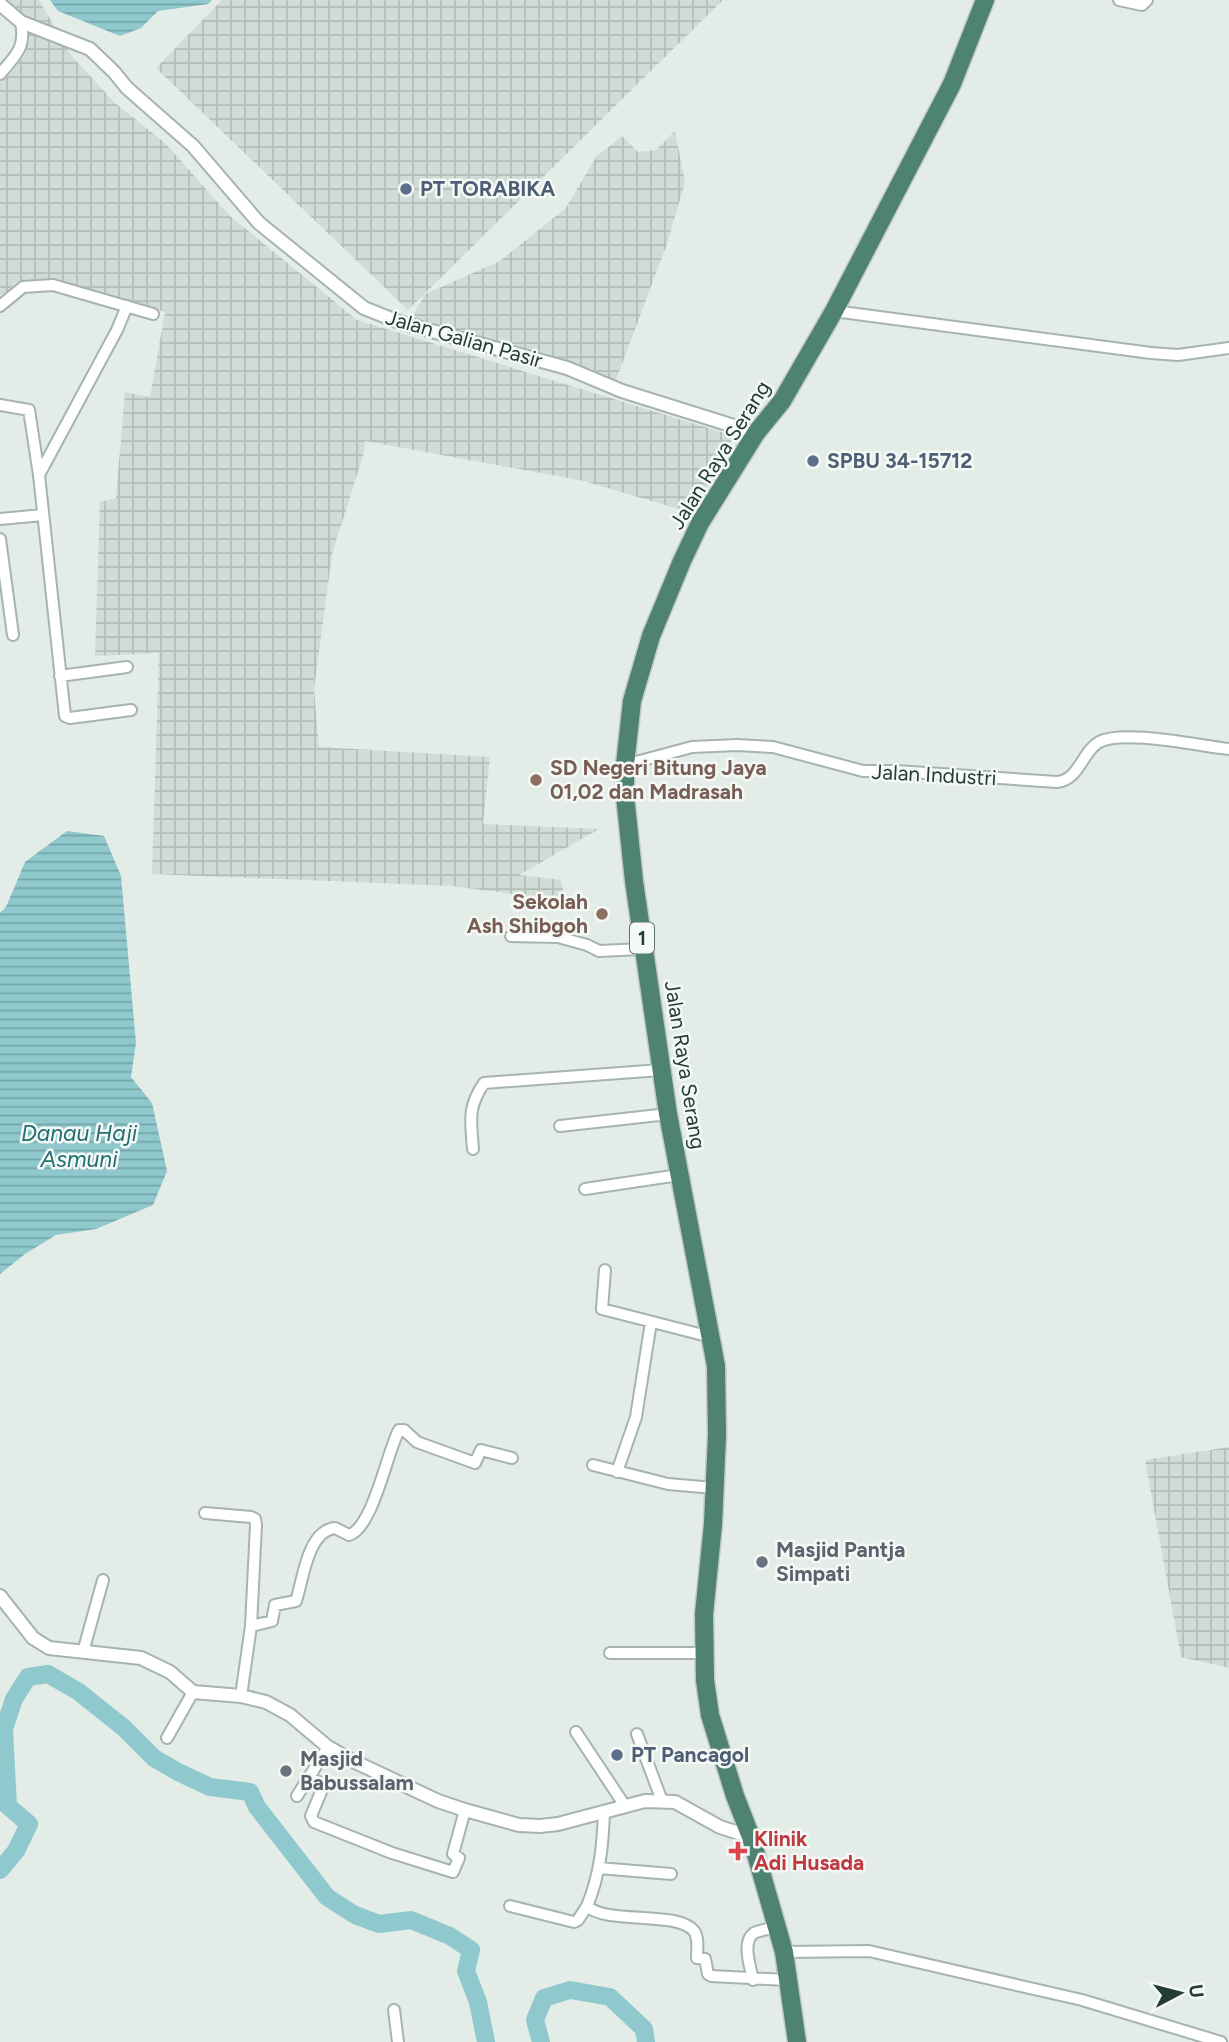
<svg xmlns="http://www.w3.org/2000/svg" width="1229" height="2042" font-family="Figtree,sans-serif">
  <defs>
    <pattern id="industrial-grid" width="8" height="8" patternUnits="userSpaceOnUse" patternTransform="scale(1.75)"><rect width="8" height="8" fill="#d2dcd6"/><path d="M0 4h8M4 0v8" fill="none" stroke="#b4beb8"/></pattern>
    <pattern id="water-rules" width="6" height="5" patternUnits="userSpaceOnUse" patternTransform="scale(1.75)"><rect width="6" height="5" fill="#90c9cd"/><path d="M0 2.5h6" fill="none" stroke="#75a4a7"/></pattern>
  </defs>
  <rect width="100%" height="100%" fill="#e3ece7"/>
  <path fill="url(#industrial-grid)" d="M4,0h35l32,55 44,48 50,40 65,73 127,104 377,116 -42,77 -108,-32 -219,-40 -2,15 -31,98 -18,135 5,58 171,10 -7,67 116,5 -80,46 42,5 2,10 -4,8 -10,1 -97,-13 -300,-12 7,-221 -64,3 5,-154 16,-4 9,-106 25,5 15,-85 -104,-31 -14,-2 -31,3 -11,13h-5v-213l10,-8 15,-19 5,-17 -13,-26z
    M222,0h501l-315,310 -252,-242z
    M675,131l10,51 -18,62 -51,136 -46,-18 -159,-43 14,-25 75,-33 66,-53 30,-51 26,-21 16,16 18,-2z
    M1229,1447v221l-48,-11 -36,-197z"/>
  <path fill="url(#water-rules)" d="M50,0h162l-4,4 -50,7 -17,17 -21,8 -62,-25z
    M67,831l37,5 17,40 15,167 -5,34 21,26 15,68 -14,34 -57,24 -40,6 -31,19 -25,20v-361l6,-6 19,-45z"/>
  <g fill="none" stroke-linecap="round" stroke-linejoin="round">
    <path stroke="#90c9cd" stroke-width="18" d="M0,1870l16,-19 13,-27 -21,-18 -4,-77 10,-30 14,-22 20,-3 31,18 45,36 30,30 24,14 32,15 40,5 7,15 70,90 28,18 24,9 32,-4 39,16 21,14 -5,21 12,31 8,40
      M541,2042l-6,-22 9,-22 26,-8 40,7 34,32 2,13"/>
    <g stroke="#a6b4ae" stroke-width="14">
      <path id="minor" d="M1119,0l23,5 5,-5
        M0,74c16,-19 26,-26 21,-52
        M0,306l23,-19 30,-2 100,29
        M127,306l-10,24 -78,145 26,241 5,2 61,-8
        M834,311l317,42 27,2 51,-7
        M0,405l29,5 10,65
        M0,519l43,-4
        M0,539l13,96
        M60,676l67,-9
        M625,765l67,-18 45,-2 36,2 90,24h33l161,11c22,-2 25,-30 42,-40 24,-13 101,4 130,7
        M511,936l47,1 29,8 12,6 44,-2
        M560,1126l108,-12
        M473,1149c-2,-28 -6,-41 11,-66l177,-13
        M585,1189l94,-14
        M605,1270l-3,39 109,28
        M593,1465l75,19 46,4
        M617,1472l19,-55 15,-95
        M205,1513l46,4 4,2 1,6 -5,101 -10,70
        M251,1626l21,-5 3,-16 21,-4c7,-20 11,-70 39,-73l14,7c24,-7 38,-83 50,-105h5l13,12 58,21 6,-13 31,8
        M83,1652l20,-72
        M610,1653h94
        M576,1732l49,74
        M637,1734l25,67
        M167,1738l26,-46
        M309,1777l13,7 1,3 -12,29 3,6 78,31 61,19 6,-14 -6,-4 12,-44
        M297,1796l31,-49
        M604,1811c-1,33 -4,64 -17,95 20,19 90,4 107,25 5,7 3,19 3,27l8,1 3,15 3,2 77,4
        M599,1868l72,6
        M510,1906l64,16 4,-2 9,-14
        M784,1952l85,-1 213,49 139,42
        M753,1980c-2,-12 -12,-38 1,-47 6,-3 16,-4 23,-6
        M394,2010l4,32"/>
    </g>
    <g stroke="#a6b4ae" stroke-width="16">
      <path id="tertiary" d="M0,4l21,18 69,27 24,23 13,16 66,58 66,77 105,85 35,14 168,46 55,23 134,42
        M0,1596l33,42 16,10 92,10 29,14 23,20 48,4 25,6 24,13 38,32 21,12 89,42 27,9 54,15 21,1 18,-2 87,-23 30,1 45,25 31,10"/>
    </g>
    <g stroke="#c2c8c6" stroke-width="21">
      <path id="trunk" d="M797,2042l-13,-90 -33,-115 -16,-41 -25,-81 -5,-35 -1,-66 9,-90 4,-89 -1,-69 -48,-252 -34,-233 -9,-85v-31l7,-64 19,-65 31,-75 18,-38 56,-90 26,-32 52,-90 118,-227 33,-84"/>
    </g>
    <use href="#minor" stroke="#fff" stroke-width="10"/>
    <use href="#tertiary" stroke="#fff" stroke-width="12"/>
    <use href="#trunk" stroke="#4e8272" stroke-width="18"/>
  </g>
  <g fill="#5c6f8a" stroke="#f4f9f6" stroke-width="2.5">
    <circle cx="406" cy="189" r="7"/>
    <circle cx="813" cy="461" r="7"/>
    <circle cx="617" cy="1755" r="7"/>
  </g>
  <g fill="#8d6e63" stroke="#f4f9f6" stroke-width="2.5">
    <circle cx="536" cy="780" r="7"/>
    <circle cx="602" cy="914" r="7"/>
  </g>
  <g fill="#6b7280" stroke="#f4f9f6" stroke-width="2.5">
    <circle cx="762" cy="1562" r="7"/>
    <circle cx="286" cy="1771" r="7"/>
  </g>
  <path fill="#e0444e" stroke="#f4f9f6" stroke-width="2.5" d="M734.5 1840.5h7v7h7v7h-7v7h-7v-7h-7v-7h7z"/>
  <g text-anchor="middle" stroke-width="5" stroke-linejoin="round" paint-order="stroke">
    <rect fill="#f4f9f6" stroke="#62756e" stroke-width="2" x="630" y="922.5" width="24" height="31" rx="5"/>
    <g font-size="19" font-weight="bold" fill="#243c34">
      <text x="642" y="945">1</text>
    </g>
    <g font-size="21" font-weight="bold" fill="#4e5e75" stroke="#f4f9f6" text-anchor="start">
      <text x="420" y="196">PT TORABIKA</text>
      <text x="827" y="468">SPBU 34-15712</text>
      <text x="631" y="1762">PT Pancagol</text>
    </g>
    <g font-size="21" fill="#243c34" stroke="#f4f9f6">
      <text transform="translate(464 339) rotate(16)" y="7">Jalan Galian Pasir</text>
      <text transform="translate(720 455) rotate(-58)" y="7">Jalan Raya Serang</text>
      <text transform="translate(934 775) rotate(3)" y="7">Jalan Industri</text>
      <text transform="translate(685 1065) rotate(81)" y="7">Jalan Raya Serang</text>
    </g>
    <g font-size="21" font-weight="bold" fill="#785e54" stroke="#f4f9f6" text-anchor="start">
      <text x="550" y="775">SD Negeri Bitung Jaya<tspan x="550" dy="24">01,02 dan Madrasah</tspan></text>
      <text x="588" y="909" text-anchor="end">Sekolah<tspan x="588" dy="24">Ash Shibgoh</tspan></text>
    </g>
    <g font-size="21" font-weight="bold" fill="#5b616d" stroke="#f4f9f6" text-anchor="start">
      <text x="776" y="1557">Masjid Pantja<tspan x="776" dy="24">Simpati</tspan></text>
      <text x="300" y="1766">Masjid<tspan x="300" dy="24">Babussalam</tspan></text>
    </g>
    <g font-size="21" font-weight="bold" fill="#be3a42" stroke="#f4f9f6" text-anchor="start">
      <text x="754" y="1846">Klinik<tspan x="754" dy="24">Adi Husada</tspan></text>
    </g>
    <g font-size="23" font-style="italic" fill="#236d74" stroke="#f4f9f6">
      <text x="79" y="1141">Danau Haji<tspan x="79" dy="26">Asmuni</tspan></text>
    </g>
  </g>
  <g transform="translate(1180 1993) rotate(83)" stroke="#f4f9f6" stroke-width="5" paint-order="stroke">
  <path d="M0-5L12 26L0 18L-12 26Z" fill="#243c34"/>
  <text y="-10" font-size="19" font-weight="bold" text-anchor="middle" fill="#243c34">U</text>
  </g>
</svg>
